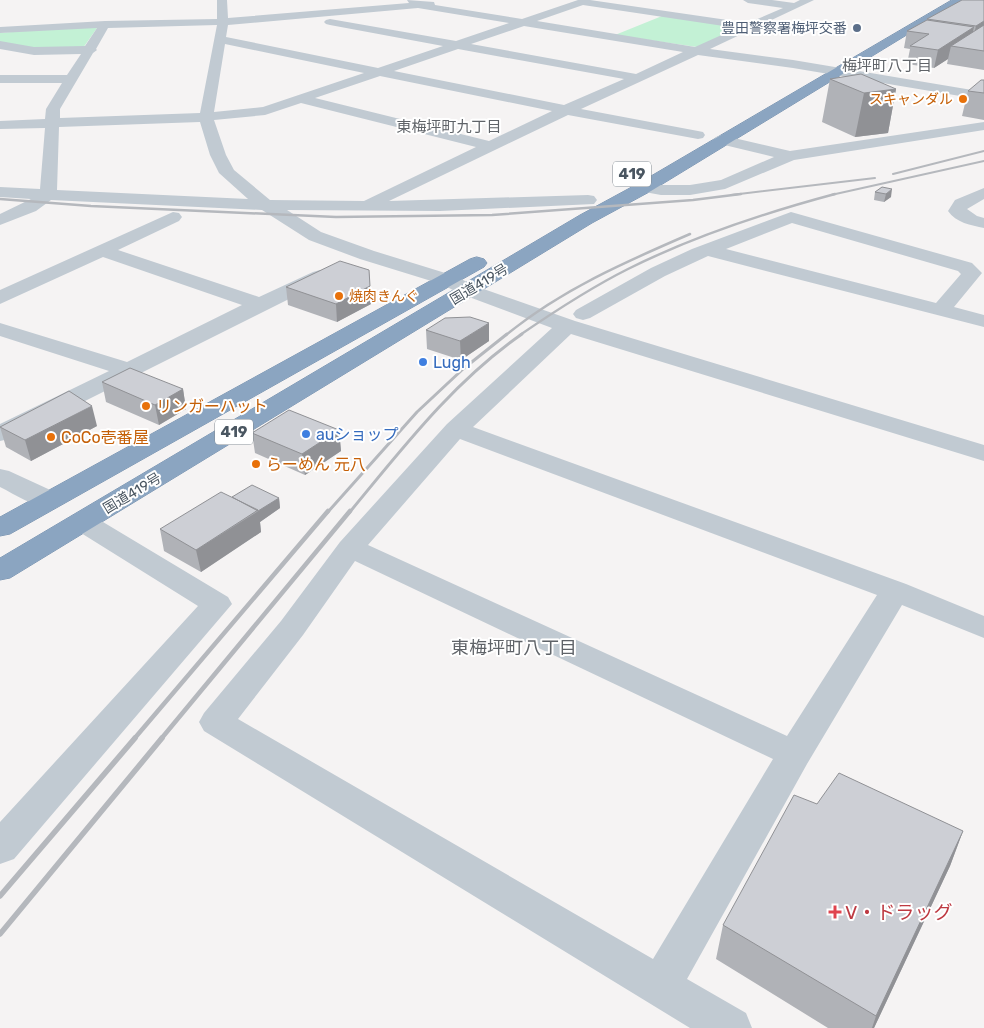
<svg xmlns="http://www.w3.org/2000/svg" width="984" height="1028" font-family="Rubik,'Noto Sans JP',sans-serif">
  <rect width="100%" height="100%" fill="#f5f3f3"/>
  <path fill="#c3f1d5" d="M662,16l74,11 3,2 -42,18 -82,-12z
    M60,28h37l-14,20 -42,1 -41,-6v-10z"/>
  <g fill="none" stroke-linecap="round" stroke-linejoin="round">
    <g stroke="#7690ad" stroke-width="1">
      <path id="highway" d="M952,0h12l-313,191 -59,32 -582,355 -10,2v-22l580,-343 59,-32z
        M477,257l7,2 3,4 -3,4 -474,267 -10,2v-19l470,-258z"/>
    </g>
    <path fill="#c1cad2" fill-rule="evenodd" d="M217,0h10l1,18 181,-15 -2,-3 27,2 1,3 87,14 56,-19h12l158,23 35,-15 -35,-5 -5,-3h29l22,3 6,-3h14l-104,49 83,11 191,32v8l-191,-32 -95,-13 -117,54 117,22 5,1 2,3 -2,3 -5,1 -130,-24 -179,86 199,-6 6,1 3,4 -3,4 -154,7 -153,-1 34,22 53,19 81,25 20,10 100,35 409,124v16l-413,-127 -98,93 433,157 78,32v22l-82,-33 -95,159 -120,215 59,34 6,15h-62l-486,-297 -5,-9 5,-9 77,-92 59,-79 107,-118 105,-96 -91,-34 -20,-10 -81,-25 -51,-19 -47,-30 -211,-10 -15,11 -36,14v-11l31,-15 -31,-2v-10l40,2 5,-61 -45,1v-8l45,-2 1,-10 16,-26h-62v-8h67l14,-21 -47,1 -34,-6v-8l34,6 51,-1 12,-18 -97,5v-6l105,-6 112,-2zM583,5l154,23 -42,19 -158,-26zM418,8l91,15 -53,18 -126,-22 -4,1 -2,2 2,2 4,1 113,21 -65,22 -152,-31 2,-12zM217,25l-17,88 -140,5v-9l33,-56 4,-3 -1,-1 12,-21zM524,26l159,26 -47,22 -165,-30zM225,44l139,29 -101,34 -49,5zM458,49l166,30 -60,26 -170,-34zM380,76l172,35 -63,30 -174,-43zM301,103l175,44 -112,54 -94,-1 -36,-30 -8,-15 -12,-35 51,-5zM200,122l10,33 9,18 29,26 -191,-9 2,-63zM460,439l417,156 -90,141 -419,-191zM355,561l418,198 -120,200 -415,-240 65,-84z
      M984,122v8l-190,30 -69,29 -35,6h-29l-22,-4 -2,-4 2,-4 6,-1 16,3h29l31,-5 53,-23 -58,-14 -3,-3 3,-3 5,-2 69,16z
      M984,188v11l-17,10 10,7 7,2v10c-13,-3 -28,-5 -36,-17l7,-11z
      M173,212l6,1 3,4 -3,4 -61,29 141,47 54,-25 7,-2 7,2 3,4 -3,4 -318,159 -9,2v-17l109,-53 -109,-35v-13l127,39 115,-57 -139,-48 -103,47v-14z
      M791,212l181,51 10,10 -28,34 30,8v12l-276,-71 -43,20 -75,42 -7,2 -7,-2 -3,-4 3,-4 75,-42 41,-19zM792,223l166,48 3,3 -25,29 -210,-54z
      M0,469l9,2 50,23 4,6 -4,6c-20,5 -41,-10 -59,-19z
      M83,514l10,2 135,81 4,7 -218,255 -14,5v-42l198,-216 -125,-78 -4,-6 4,-6z"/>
    <use href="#highway" fill="#8ba5c1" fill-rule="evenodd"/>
    <path stroke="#b5b8bd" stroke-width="2" d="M893,174l91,-23
      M731,195l144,-17
      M831,195l153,-34"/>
    <path stroke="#b5b8bd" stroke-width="2.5" d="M0,199l91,7 245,11 156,-2 201,-15 48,-6
      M506,335c55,-45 119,-73 184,-101
      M520,335c35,-24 70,-47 108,-66 66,-33 136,-56 207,-75"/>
    <path stroke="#b5b8bd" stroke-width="3" d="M327,513l90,-101 46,-43 44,-35
      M349,513c53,-64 104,-131 173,-179"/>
    <path stroke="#b5b8bd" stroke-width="4.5" d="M134,739l194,-228
      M161,739l189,-228"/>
    <path stroke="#b5b8bd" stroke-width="5.5" d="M0,896l135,-158
      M0,934l162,-196"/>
  </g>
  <path fill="#b0b2b7" d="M984,0v70l-37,-6 1,-5 -14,9 -27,-4 3,-15 -6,-1 3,-17 19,-10 1,-2z
    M830,79l66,10 -8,44 -33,4 -33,-15z
    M984,80v40l-22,-4 6,-25z
    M882,187l9,10 -7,5 -10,-2 1,-8z
    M286,287l85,17 -34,18 -49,-17z
    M426,330l63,11 -28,19 -34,-11z
    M102,382l81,7 3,20 -27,16 -53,-23z
    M97,426l-66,35 -25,-14 -6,-20z
    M339,430l2,21 -36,24 -50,-22 -3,-20z
    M279,498l1,10 -20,14 1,10 -60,40 -37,-21 -4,-22z
    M817,804l146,27 -13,35 -76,162h-46l-112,-69 7,-34z"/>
  <path fill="#909195" d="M984,21v14l-12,8 4,-17z
    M974,27l-4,17 -19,2 -3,13 -14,9 4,-18z
    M896,89l-8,44 -33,4 9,-44z
    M892,189l-1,8 -7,5 2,-8z
    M369,270l2,34 -34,18 -1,-18z
    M489,323v18l-28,19 -1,-19z
    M183,389l3,20 -27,16 -4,-20z
    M92,406l5,20 -66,35 -6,-21z
    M339,430l2,21 -36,24 -3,-21z
    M279,498l1,10 -20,14 1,10 -60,40 -5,-22z
    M963,831l-13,35 -76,162h-2l4,-12z"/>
  <path fill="#cdcfd5" stroke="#909195" d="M962,0h22v21l-8,5 -49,-7z
    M927,20l47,7 -36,23 -28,-4 19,-12 -22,-3z
    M984,25v26l-33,-5z
    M861,74l35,15 -32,4 -34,-14z
    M981,80h3v13l-16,-2z
    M882,187l10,2 -6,5 -11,-2z
    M340,261l29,9 1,16 -34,18 -50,-17z
    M470,317l19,6 -29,18 -34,-11 19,-12z
    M130,368l53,21 -28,16 -53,-23z
    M69,391l23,15 -67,34 -25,-13z
    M289,410l50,20 -37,24 -50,-21z
    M252,485l27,13 -21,13 -26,-14z
    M221,492l37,18 -62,40 -36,-21z
    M839,773l124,58 -87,185 -153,-91 71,-130 23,9z"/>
  <circle fill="#5c6f8a" stroke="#fff" stroke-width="2" cx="857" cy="28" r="5"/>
  <g fill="#e8710a" stroke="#fff" stroke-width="2">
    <circle cx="963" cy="99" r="5"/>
    <circle cx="339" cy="296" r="5"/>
    <circle cx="146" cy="406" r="5"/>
    <circle cx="51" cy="437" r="5"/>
    <circle cx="256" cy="464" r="5"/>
  </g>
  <g fill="#3f7fe0" stroke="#fff" stroke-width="2">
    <circle cx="423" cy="362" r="5"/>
    <circle cx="306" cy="434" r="5"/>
  </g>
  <path fill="#e0444e" stroke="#fff" stroke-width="2" d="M832.5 904.5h5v5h5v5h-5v5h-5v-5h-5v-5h5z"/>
  <g text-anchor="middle" stroke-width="4" stroke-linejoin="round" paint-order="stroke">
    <g font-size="14" fill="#4e5e75" stroke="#fff" text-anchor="end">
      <text x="847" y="33">豊田警察署梅坪交番</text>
    </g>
    <g font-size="14" fill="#c56008" stroke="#fff" text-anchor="end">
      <text x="953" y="104">スキャンダル</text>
      <text x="349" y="301" text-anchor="start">焼肉きんぐ</text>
    </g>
    <g font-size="14" fill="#4a5661" stroke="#fff">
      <text transform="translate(479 284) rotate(-31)" y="5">国道419号</text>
      <text transform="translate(132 493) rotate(-31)" y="5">国道419号</text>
    </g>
    <g font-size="15" fill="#5f6368" stroke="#fff">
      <text x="887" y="71">梅坪町八丁目</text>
      <text x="449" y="132">東梅坪町九丁目</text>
    </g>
    <g fill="#fff" stroke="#808990" stroke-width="1">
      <rect x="613" y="161.5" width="38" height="25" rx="4"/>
      <rect x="215" y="419.5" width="38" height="25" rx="4"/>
    </g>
    <g font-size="15" font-weight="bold" fill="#4a5661">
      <text x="632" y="179">419</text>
      <text x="234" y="437">419</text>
    </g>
    <g font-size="16" fill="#366cbe" stroke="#fff" text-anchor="start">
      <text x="433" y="368">Lugh</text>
      <text x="316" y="440">auショップ</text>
    </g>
    <g font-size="16" fill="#c56008" stroke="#fff" text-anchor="start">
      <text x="156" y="412">リンガーハット</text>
      <text x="61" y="443">CoCo壱番屋</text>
      <text x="266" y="470">らーめん 元八</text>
    </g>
    <g font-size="18" fill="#5f6368" stroke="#fff">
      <text x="514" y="654">東梅坪町八丁目</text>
    </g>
    <g font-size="19" fill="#be3a42" stroke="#fff" text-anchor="start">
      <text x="845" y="919">V・ドラッグ</text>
    </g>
  </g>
</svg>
